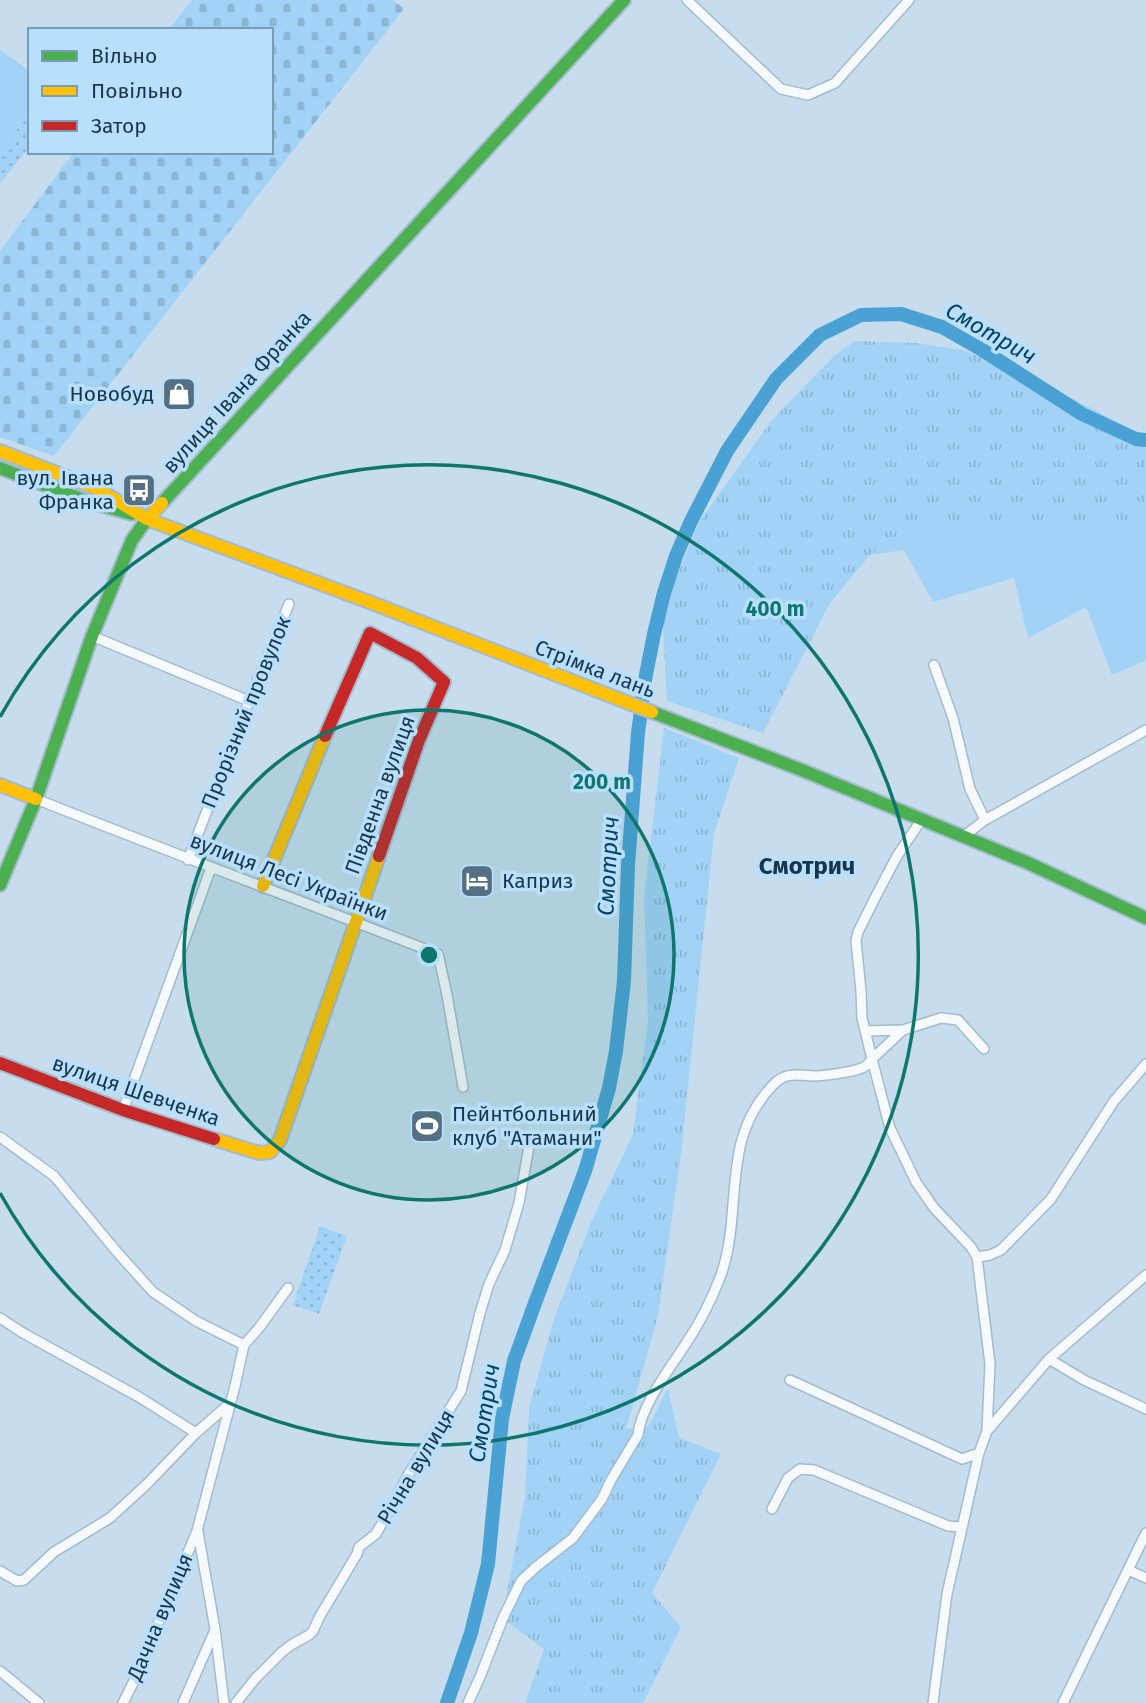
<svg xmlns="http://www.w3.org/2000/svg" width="1146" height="1703" font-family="'Fira Sans',sans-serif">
  <defs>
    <pattern id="grass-tufts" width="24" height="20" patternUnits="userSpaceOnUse" patternTransform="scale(1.75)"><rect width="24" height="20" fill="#a2d3f6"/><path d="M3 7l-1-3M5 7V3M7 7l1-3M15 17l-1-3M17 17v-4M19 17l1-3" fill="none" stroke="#8bb6d4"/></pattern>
    <pattern id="cemetery-stones" width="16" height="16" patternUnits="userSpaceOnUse" patternTransform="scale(1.75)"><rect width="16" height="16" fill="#a2d3f6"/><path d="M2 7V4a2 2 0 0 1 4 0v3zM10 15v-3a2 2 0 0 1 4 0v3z" fill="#8bb6d4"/></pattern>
    <pattern id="park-dots" width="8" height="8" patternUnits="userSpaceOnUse" patternTransform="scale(1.75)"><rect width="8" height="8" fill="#a2d3f6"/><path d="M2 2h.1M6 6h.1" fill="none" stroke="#8bb6d4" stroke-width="1.8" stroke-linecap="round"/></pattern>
  </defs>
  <rect width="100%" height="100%" fill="#c7ddee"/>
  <path fill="url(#grass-tufts)" d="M855,341l61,2 47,7 68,28 62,31 53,29v85h-83l-103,7 -54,-1 -36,26 -40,48 -67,130 -96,-32 -5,-89 37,-90 73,-102 63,-65z
    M664,728l75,30 -25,76 -33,320 -23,162 -32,113 22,-2 20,-39 11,50 42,16 -69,139 29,34 -38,76h-118l19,-54 -42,-31 23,-121 4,-89 24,-86 36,-95 44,-93 15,-113 -4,-125z"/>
  <path fill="url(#cemetery-stones)" d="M192,0h201l11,9 -350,447 -54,-19v-186l74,-99h197v-122h-103z"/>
  <path fill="url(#park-dots)" d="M30,113v33l-30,38v-33z
    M320,1226l27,10 -28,78 -26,-9z"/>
  <path fill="#a2d3f6" d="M0,50l30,21v42l-30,38z
    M1063,523h83v137l-34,15 -26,-68 -58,31 -14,-60 -81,24 -29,-52 -34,5 36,-26 54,1z"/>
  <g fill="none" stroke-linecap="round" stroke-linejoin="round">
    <path stroke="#49a2d3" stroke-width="14" d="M447,1703l24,-70 17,-69 14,-145 12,-58 21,-58 50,-132 24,-83 7,-37 8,-70 4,-116 10,-132 7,-53 9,-46 10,-41 12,-37 15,-35 36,-70 49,-72 44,-44 41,-20 40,-1 41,13 42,24 98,63 54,25 10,1"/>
    <g stroke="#a4bbcd" stroke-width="12">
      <path id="street" d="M687,0l94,89 27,6 27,-12 74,-83
        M92,636l157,65
        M934,665l19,53 17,71 15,31
        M36,799c133,53 268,103 402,155l9,41 16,92
        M964,836l21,-16 161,-90
        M188,860l61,-159 40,-97
        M903,1030l-31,29 18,69 26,54 18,26 37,39 6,10 13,107 -3,67
        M865,1031l38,-1 38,-12 17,2 26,29
        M123,1110l88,-242
        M0,1137l54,39 63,76 36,40 43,29 48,24
        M977,1257l13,-2 11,-5 50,-51 63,-98 32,-37
        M0,1318l23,15 116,64 57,36
        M1049,1359l35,21 62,29
        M790,1380l172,79 17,-6
        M772,1509l16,-31 12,-9 14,1 134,56 13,1
        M198,1532l17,97 9,74
        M1128,1570l18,8
        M0,1571l17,10 7,-1 30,-28 56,-34 37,-34 49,-51 32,-28
        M0,1671l39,32
        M123,1703l11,-22 63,-150 38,-145 9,-41 15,-17 29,-40
        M183,1703l32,-73
        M236,1703l19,-24 27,-27 9,-7 18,-10 4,-4 7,-15 37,-62 2,-7 17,-13 34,-62 51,-81 19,-78 9,-29 16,-34 14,-47 10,-57
        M468,1703l12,-26 23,-59 18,-37 15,-14 37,-29 29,-39 9,-19 27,-45c3,-30 33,-68 49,-93 14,-21 25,-43 34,-67 23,-66 -2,-134 52,-190 12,-13 23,-10 39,-9 11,0 43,-4 52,-9 4,-2 5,-4 8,-8l-10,-41 -1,-27 -5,-50 2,-9 18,-36 21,-40 25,-37
        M933,1703l14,-109 32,-141 8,-22 62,-72 97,-84
        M1063,1703l83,-170"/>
    </g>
    <g stroke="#a4bbcd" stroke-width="16">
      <path id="fast" d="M0,468l89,34 43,12
        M162,503l462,-503
        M652,712l152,59 224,92 118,55
        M0,885l36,-86 56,-163 40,-96 15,-21"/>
    </g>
    <g stroke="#a4bbcd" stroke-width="16">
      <path id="slow" d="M0,451l98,38 49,30
        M162,503l-15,16 225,84 280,109
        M0,785l36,14
        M263,886l62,-150
        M214,1139l45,14 11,-1 10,-12 99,-284"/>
    </g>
    <g stroke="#a4bbcd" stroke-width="16">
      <path id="jam" d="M325,736l45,-103 47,25 27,24 -25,58 -40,116
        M0,1063l123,47 91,29"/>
    </g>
    <use href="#street" stroke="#f7fafc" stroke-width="9"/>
    <use href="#fast" stroke="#4caf50" stroke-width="12"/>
    <use href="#slow" stroke="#ffc107" stroke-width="12"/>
    <use href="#jam" stroke="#c62828" stroke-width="12"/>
  </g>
  <circle cx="429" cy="955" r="245" fill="#0f766e" fill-opacity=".12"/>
  <g fill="none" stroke="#0f766e" stroke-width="3.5">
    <circle cx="429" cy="955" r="245"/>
    <path d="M0 717A490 490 0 1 1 0 1193"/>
  </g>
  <defs>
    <g id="shop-square" transform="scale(1.75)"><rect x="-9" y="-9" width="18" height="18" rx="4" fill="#567083" stroke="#b8e0fd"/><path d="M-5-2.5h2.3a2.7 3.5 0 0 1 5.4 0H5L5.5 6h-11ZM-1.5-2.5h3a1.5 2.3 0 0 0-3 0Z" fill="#fff"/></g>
    <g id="bus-square" transform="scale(1.75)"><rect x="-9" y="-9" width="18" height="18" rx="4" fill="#567083" stroke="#b8e0fd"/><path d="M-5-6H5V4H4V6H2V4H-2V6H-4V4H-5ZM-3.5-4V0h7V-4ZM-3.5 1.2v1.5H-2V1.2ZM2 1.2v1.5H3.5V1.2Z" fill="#fff"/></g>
    <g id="hotel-square" transform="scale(1.75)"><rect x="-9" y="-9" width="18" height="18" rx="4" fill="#567083" stroke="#b8e0fd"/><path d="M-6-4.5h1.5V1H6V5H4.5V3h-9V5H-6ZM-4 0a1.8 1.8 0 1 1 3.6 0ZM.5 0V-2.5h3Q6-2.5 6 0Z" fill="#fff"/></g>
    <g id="stadium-square" transform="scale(1.75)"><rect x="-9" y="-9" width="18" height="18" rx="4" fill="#567083" stroke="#b8e0fd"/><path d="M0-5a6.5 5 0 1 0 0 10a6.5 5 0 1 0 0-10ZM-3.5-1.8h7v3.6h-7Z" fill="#fff"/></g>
  </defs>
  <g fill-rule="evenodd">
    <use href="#shop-square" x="179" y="394"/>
    <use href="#bus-square" x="139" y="490"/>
    <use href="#hotel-square" x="477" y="881"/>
    <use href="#stadium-square" x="427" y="1126"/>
  </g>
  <g text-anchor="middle" stroke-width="7" stroke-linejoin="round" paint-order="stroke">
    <g font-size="21" fill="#193549" stroke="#b8e0fd">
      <text transform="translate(237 392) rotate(-48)" y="7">вулиця Івана Франка</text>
      <text transform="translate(595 669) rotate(21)" y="7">Стрімка лань</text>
      <text transform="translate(246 712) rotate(-68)" y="7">Прорізний провулок</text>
      <text transform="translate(380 795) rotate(-70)" y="7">Південна вулиця</text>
      <text transform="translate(289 877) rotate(21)" y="7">вулиця Лесі Українки</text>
      <text transform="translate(136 1091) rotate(19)" y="7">вулиця Шевченка</text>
      <text transform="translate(416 1467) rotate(-59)" y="7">Річна вулиця</text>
      <text transform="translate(160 1617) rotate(-67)" y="7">Дачна вулиця</text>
    </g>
    <g font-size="21" fill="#193549" stroke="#b8e0fd" text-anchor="end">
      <text x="154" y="401">Новобуд</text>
      <text x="114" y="485">вул. Івана<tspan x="114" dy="24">Франка</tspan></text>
      <text x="502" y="888" text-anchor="start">Каприз</text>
      <text x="452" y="1121" text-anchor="start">Пейнтбольний<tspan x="452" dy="24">клуб "Атамани"</tspan></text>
    </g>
    <g font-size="23" font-style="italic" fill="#074263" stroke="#b8e0fd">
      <text transform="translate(991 333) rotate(30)" y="8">Смотрич</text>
      <text transform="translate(608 866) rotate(-87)" y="8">Смотрич</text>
      <text transform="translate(484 1413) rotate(-81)" y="8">Смотрич</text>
    </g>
    <g font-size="24" font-weight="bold" fill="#193549" stroke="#b8e0fd">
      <text x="807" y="874">Смотрич</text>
    </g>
  </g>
  <circle cx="429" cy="955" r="10" fill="#0f766e" stroke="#b8e0fd" stroke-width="3.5"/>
  <g font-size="21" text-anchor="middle" font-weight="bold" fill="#0f766e" stroke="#b8e0fd" stroke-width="7" stroke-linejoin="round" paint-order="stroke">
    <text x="775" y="616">400 m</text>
    <text x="602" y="789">200 m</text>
  </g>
  <rect x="28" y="28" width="245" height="126" fill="#b8e0fd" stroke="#789cb5" stroke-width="2"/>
  <rect x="42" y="51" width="35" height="10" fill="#4caf50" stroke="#789cb5" stroke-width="2"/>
  <text x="91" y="63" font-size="21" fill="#193549">Вільно</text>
  <rect x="42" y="86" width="35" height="10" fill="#ffc107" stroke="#789cb5" stroke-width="2"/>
  <text x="91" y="98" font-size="21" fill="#193549">Повільно</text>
  <rect x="42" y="121" width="35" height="10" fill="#c62828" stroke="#789cb5" stroke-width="2"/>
  <text x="91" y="133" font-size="21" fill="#193549">Затор</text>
</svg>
